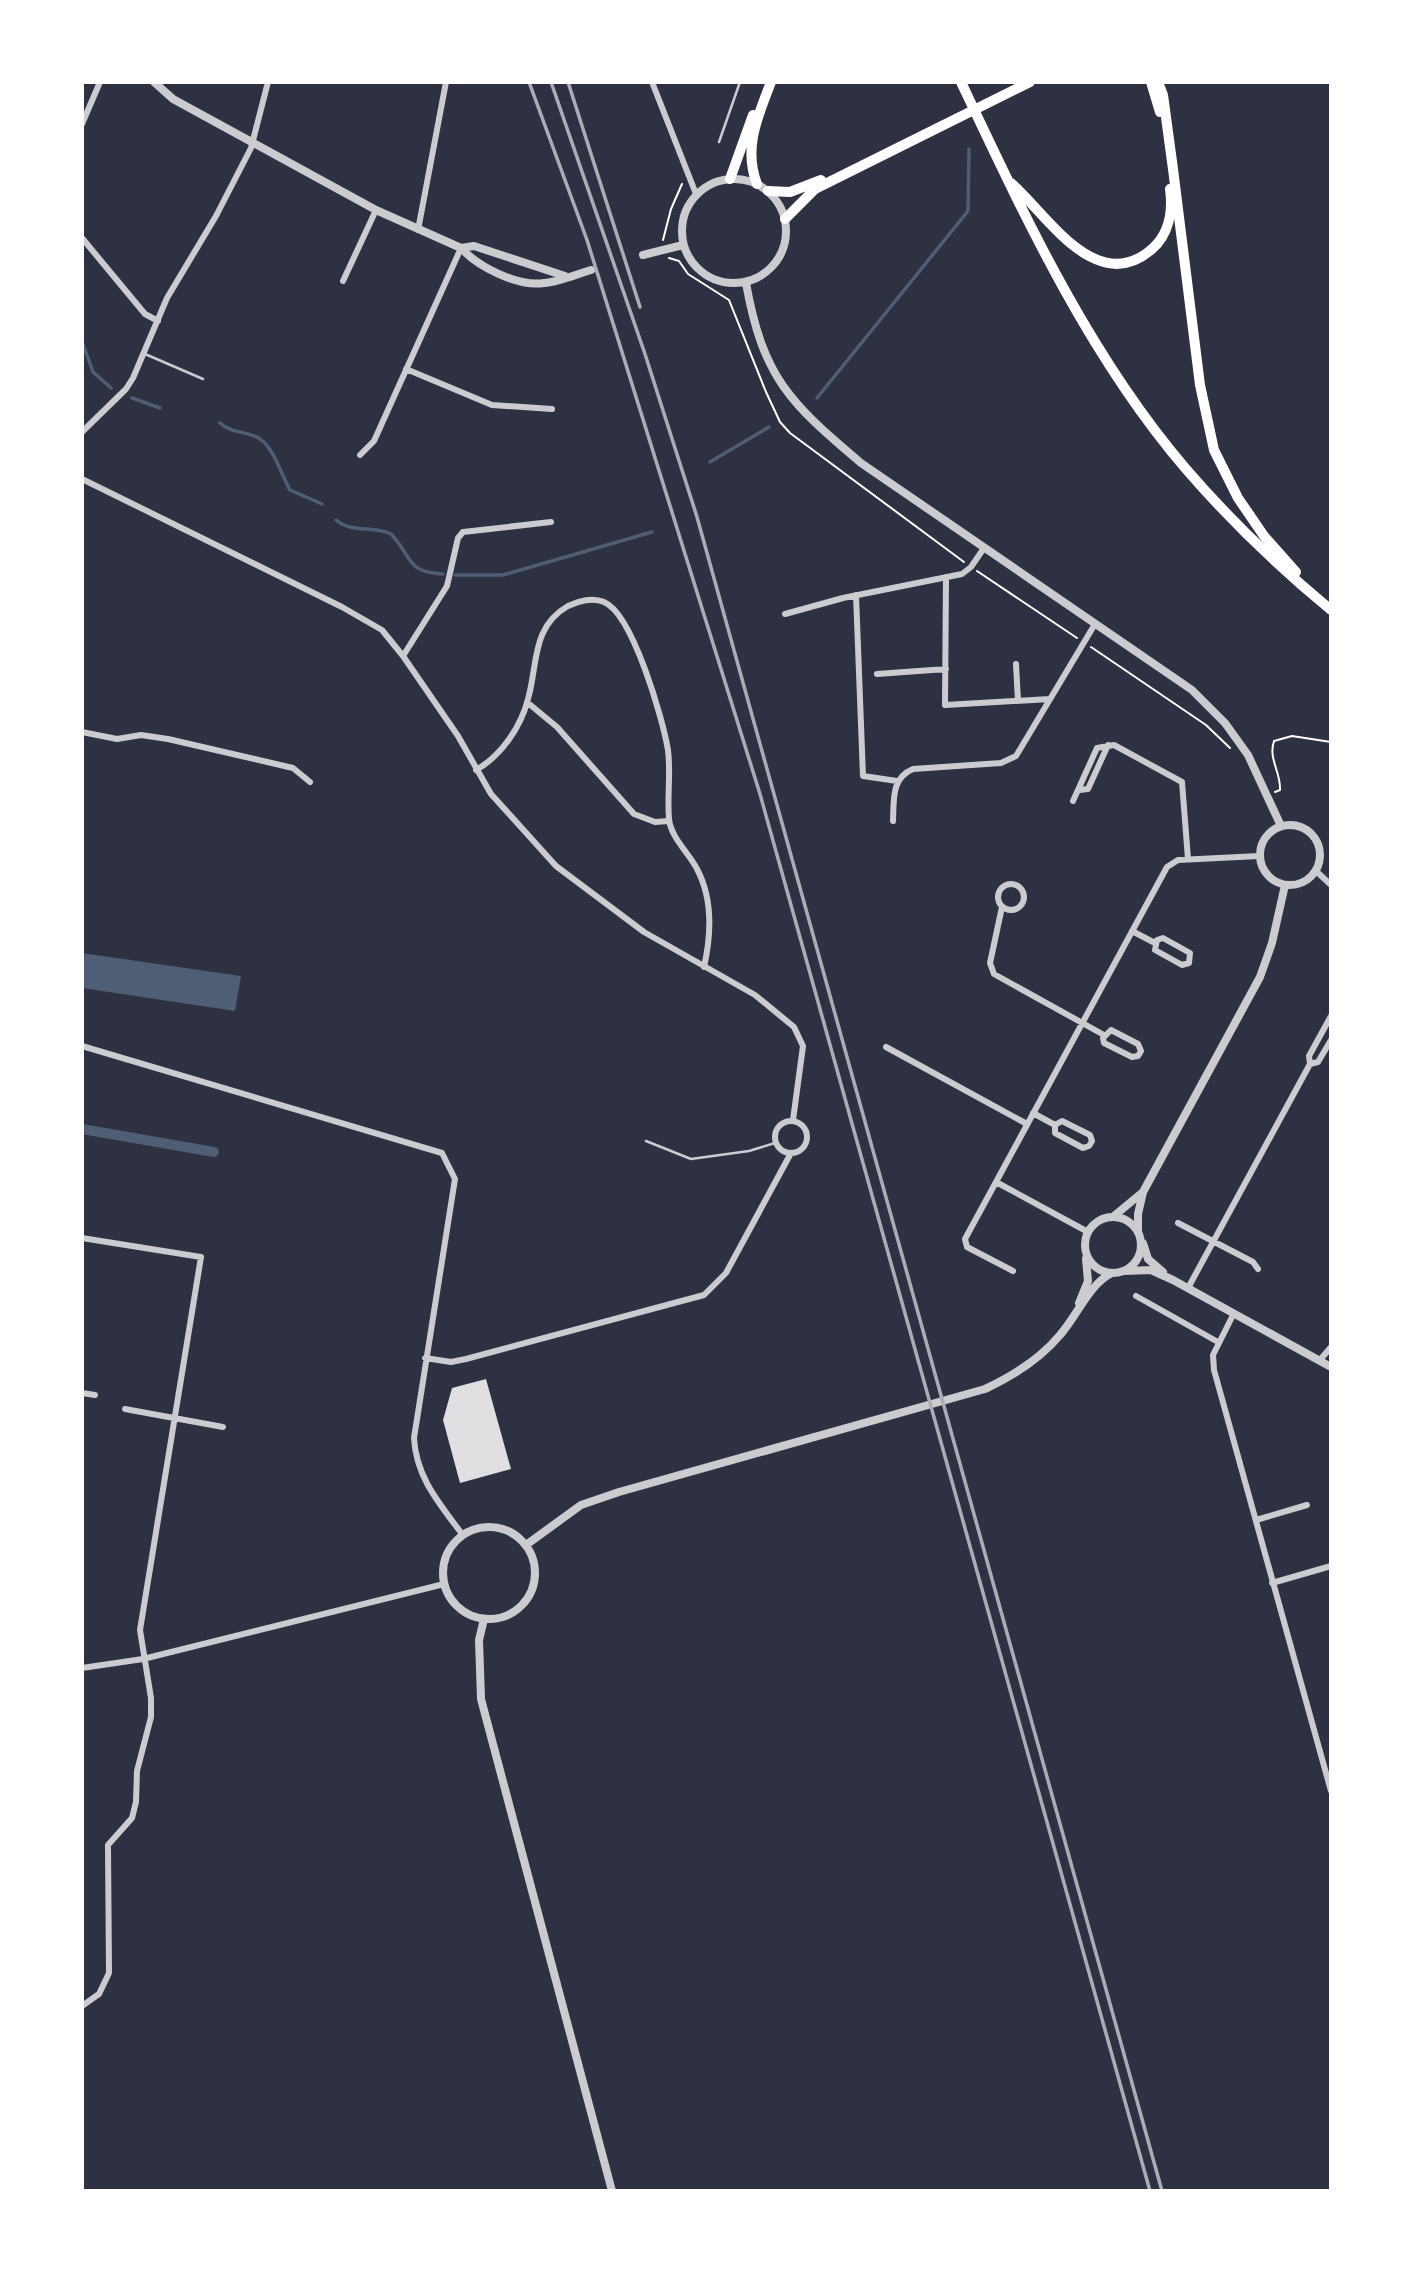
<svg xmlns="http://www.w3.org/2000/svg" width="1413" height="2273" font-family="'Alegreya Sans',sans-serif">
  <rect width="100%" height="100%" fill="#2d3142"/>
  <path fill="#4f5d75" d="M82,953l159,23 -6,35 -153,-23z"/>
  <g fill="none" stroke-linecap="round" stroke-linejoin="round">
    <path stroke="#4f5d75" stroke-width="3.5" d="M82,341l11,31 18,16
      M132,398l28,10
      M817,398l151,-187 1,-62
      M220,423c11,10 24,8 37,14 17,9 24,38 33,53l32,14
      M710,462l59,-35
      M336,520c17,14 36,5 55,14 22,23 14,38 52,40
      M455,575h48l149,-43"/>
    <path stroke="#4f5d75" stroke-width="10" d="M82,1129l132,23"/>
  </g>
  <path fill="#e0e0e3" d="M486,1379l25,90 -51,14 -17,-63 9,-32z"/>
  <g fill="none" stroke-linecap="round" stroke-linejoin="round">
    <path stroke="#fff" stroke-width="2" d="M663,240l8,-31 11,-25
      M669,258l10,3 9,13 41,26 37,92 14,30 10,11 174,129
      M977,571l100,67
      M1091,647l115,78 24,23
      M1275,792l5,-2c1,-18 -12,-31 -6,-49l18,-5 39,6"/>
    <path stroke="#caccd0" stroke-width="2.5" d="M719,142l21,-60
      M145,354l58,25
      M646,1141l45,18 58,-8 26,-8"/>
    <path stroke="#caccd0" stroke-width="6" d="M652,82l44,112
      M82,124l18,-42
      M418,230l28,-148
      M82,238l63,76 13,7
      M343,281l33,-71
      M406,369l86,36 60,4
      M82,432l44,-43 7,-11 34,-80 49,-82 35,-68 17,-66
      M360,455l14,-14 87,-193
      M82,479l260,128 40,23 21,26 55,80 33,58 65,72 88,66 111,63 39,32 9,19 -10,74
      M946,577l-1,128 105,-6
      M856,595l7,181 34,5
      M785,614l58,-16 119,-24 9,-7 13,-19
      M403,656l44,-70 11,-48 5,-6 88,-10
      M1016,664l2,37
      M877,674l69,-5
      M528,703l29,24 77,87 21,8 14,-1
      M82,732l35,7 24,-4 27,4 125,29 17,14
      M476,770c25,-14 45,-43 52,-71 10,-34 3,-72 40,-93 10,-5 25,-9 36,-4 29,12 59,118 64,148 3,23 -1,46 1,69 2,19 20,34 28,50 16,30 14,67 7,98
      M1079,790l9,-1 20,-44
      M1073,801l24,-53 17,-3 68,37 6,77
      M893,821c1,-21 -2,-43 20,-52l88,-6 15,-7 79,-132
      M1316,871l15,14
      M998 897a13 13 0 1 1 26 0a13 13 0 1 1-26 0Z
      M1002,907l-12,56 4,11 110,61
      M1132,931l23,12
      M1163,938l27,15 -1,10 -7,2 -27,-15 2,-10z
      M1111,1030l27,14 3,7 -3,5 -6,1 -28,-14 -1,-5z
      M82,1046l360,107 13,26 -41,259c2,39 25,65 48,96
      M886,1047l141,77
      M1310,1064l8,-2 13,-22
      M1033,1113l22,12
      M775 1137a16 16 0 1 1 32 0a16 16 0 1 1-32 0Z
      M1062,1121l28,14 2,6 -3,5 -6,2 -28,-15v-8z
      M996,1182l-31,57 2,8 46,24
      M1178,1223l75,39 5,7
      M1088,1232l-92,-50 171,-315 11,-7 81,-4
      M82,1238l119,19 -61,373 11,68v19l-14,54 -1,31 -4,16 -24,27 1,128 -10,21 -17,12
      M1188,1288l122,-224 -1,-8 22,-40
      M1136,1296l82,46
      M1234,1313l-21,42 1,15 117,421
      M425,1358l26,4 15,-3 238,-64 22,-22 65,-120
      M1320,1360l11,-13
      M82,1393l13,2
      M125,1409l98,18
      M1256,1520l51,-15
      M1272,1583l59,-17
      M82,1668l61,-9 301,-75"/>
    <path stroke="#caccd0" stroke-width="8" d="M154,82l19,17 203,111 85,38c17,19 57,39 83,35 15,-1 33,-9 47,-13
      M682 231a52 52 0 1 1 104 0a52 52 0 1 1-104 0Z
      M461,248l13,-2 91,30
      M643,255l40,-10
      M746,283c17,95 44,120 115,180l331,227 33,33 23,32 33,71
      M1260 855a30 30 0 1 1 60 0a30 30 0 1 1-60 0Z
      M1114,1216l29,-24
      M1085 1245a28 28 0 1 1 56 0a28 28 0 1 1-56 0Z
      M1138,1232v-18l5,-22 117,-215 12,-34 13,-58
      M1143,1243l5,16 15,13
      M1124,1271l27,-1 22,10 158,87
      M1079,1303l9,-22 -2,-22
      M443 1573a46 46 0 1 1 92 0a46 46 0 1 1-92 0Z
      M526,1545l55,-40 38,-13 366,-103c28,-13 55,-30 75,-54 17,-19 29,-51 52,-62
      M484,1619l-5,21 2,59 131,492"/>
    <path stroke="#fff" stroke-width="10" d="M961,82c63,133 128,274 225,387 44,51 93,98 145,141
      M1151,82l9,30
      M1158,82l5,13 10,74 27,216 14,65 24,48 26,38 32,36
      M730,179l23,-64
      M1011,183c35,30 85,115 141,66 17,-15 21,-38 18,-60
      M757,184c-14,-36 1,-68 14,-102
      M768,191l22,1 31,-12
      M785,219l30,-30 215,-107"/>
    <path stroke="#abadb3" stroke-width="3.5" d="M529,82l58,158 173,554 390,1397
      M551,82l94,272 52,163 465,1674
      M568,82l72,225"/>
  </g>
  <rect width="1413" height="2273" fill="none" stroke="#ffffff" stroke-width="168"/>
</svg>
